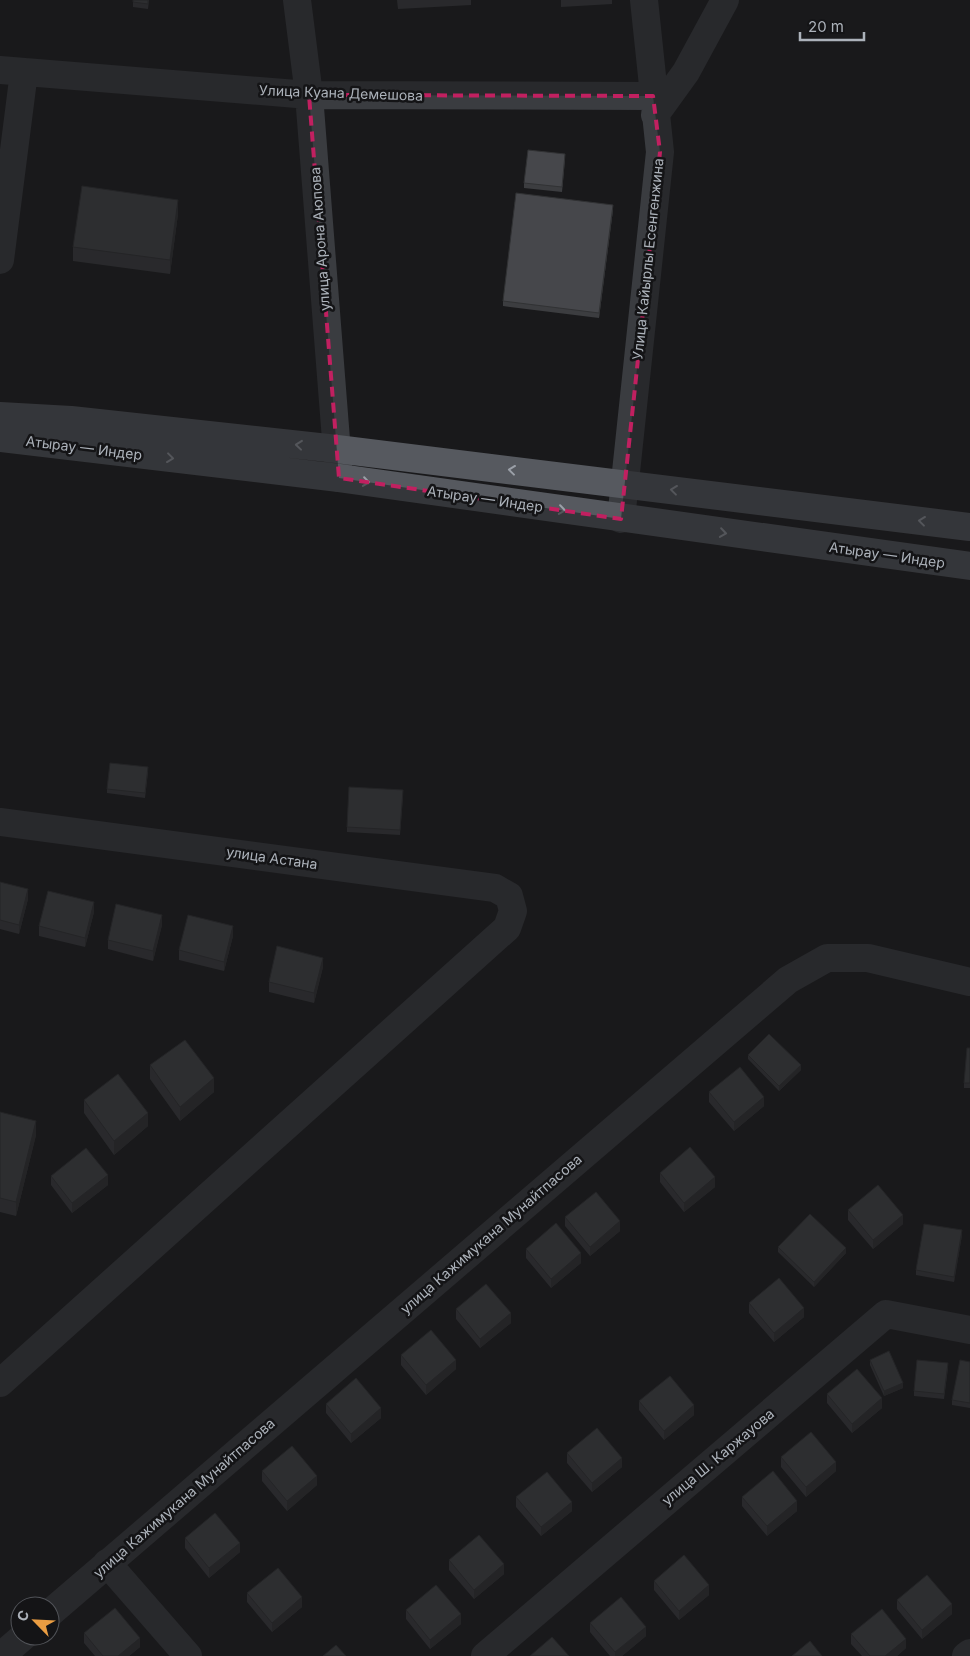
<svg xmlns="http://www.w3.org/2000/svg" width="970" height="1656" font-family="Inter,sans-serif">
  <rect width="100%" height="100%" fill="#19191b"/>
  <g fill="none" stroke-linecap="round" stroke-linejoin="round">
    <path stroke="#3a3c40" stroke-width="28" d="M297,0l12,95 30,383
      M0,70l309,25 344,1
      M655,115l31,-43 39,-72
      M0,260l24,-188
      M621,519l39,-367 -16,-152
      M0,822l495,66 14,8 4,15 -6,17 -507,455
      M107,1563l81,93
      M50,1613l738,-633 39,-22h41l102,24
      M1,1656l23,-20
      M485,1656l401,-342 84,16
      M966,1656l4,-3"/>
    <path stroke="#56595f" stroke-width="28" d="M0,416l71,4 266,29 633,78
      M0,438l339,40 631,88"/>
  </g>
  <path fill="#3c3d40" d="M133,0h16l-1,9 -15,-2z
    M397,0h74v5l-73,4z
    M561,0h51v4l-51,3z
    M565,159l-3,33 -38,-4v-5z
    M613,210l-14,108 -96,-12v-5z
    M178,214l-8,60 -97,-13v-14z
    M148,772l-3,26 -38,-5v-4z
    M403,795l-3,40 -53,-3v-5z
    M0,882l28,17 -9,35 -19,-5z
    M94,912l-9,35 -46,-11v-10z
    M162,925l-9,36 -45,-12v-9z
    M233,936l-9,35 -45,-11v-10z
    M323,967l-9,36 -45,-11v-10z
    M970,1048v40h-6v-5z
    M748,1055l53,15 -22,21 -31,-32z
    M150,1065l64,27 -34,29 -30,-42z
    M709,1092l55,14 -30,25 -25,-29z
    M84,1100l64,26 -34,29 -30,-42z
    M0,1112l36,23 -20,81 -16,-4z
    M660,1173l55,14 -31,25 -24,-30z
    M51,1176l57,9 -36,28 -21,-28z
    M848,1210l55,14 -30,25 -25,-29z
    M565,1217l55,14 -30,25 -25,-30z
    M962,1235l-8,47 -38,-7v-5z
    M778,1247l68,6 -32,34 -36,-35z
    M526,1249l55,14 -30,25 -25,-30z
    M749,1303l55,14 -30,25 -25,-29z
    M456,1309l55,14 -31,25 -24,-29z
    M401,1355l55,14 -30,26 -25,-30z
    M870,1360l33,28 -19,8 -14,-31z
    M970,1362v46l-18,-3v-5z
    M948,1368l-4,31 -30,-3v-5z
    M827,1394l55,14 -30,25 -25,-30z
    M639,1401l55,14 -30,25 -25,-30z
    M326,1404l55,14 -30,25 -25,-30z
    M567,1453l55,14 -30,25 -25,-29z
    M781,1457l55,14 -30,26 -25,-30z
    M262,1471l55,14 -30,26 -25,-30z
    M516,1497l56,14 -31,25 -25,-29z
    M742,1497l55,14 -30,25 -25,-30z
    M185,1538l55,14 -31,26 -24,-30z
    M449,1560l55,14 -30,25 -25,-29z
    M654,1581l55,14 -30,25 -25,-30z
    M247,1593l55,14 -30,25 -25,-30z
    M897,1600l55,14 -30,25 -25,-30z
    M406,1610l55,14 -31,25 -24,-30z
    M590,1623l56,13 -24,20h-12l-20,-24z
    M84,1633l56,14 -11,9h-34l-11,-13z
    M851,1634l55,14 -9,8h-35l-11,-12z"/>
  <path fill="#313234" d="M178,200v14l-8,60v-14z
    M613,205v5l-14,108v-5z
    M28,889v10l-9,35v-9z
    M94,902v10l-9,35v-9z
    M162,915v10l-9,36v-10z
    M233,926v10l-9,35v-9z
    M323,958v9l-9,36v-10z
    M801,1065v5l-22,21v-5z
    M214,1078v14l-34,29v-14z
    M764,1097v9l-30,25v-9z
    M148,1113v13l-34,29v-14z
    M36,1121v14l-20,81v-14z
    M108,1175v10l-36,28v-10z
    M715,1177v10l-31,25v-9z
    M903,1215v9l-30,25v-9z
    M620,1221v10l-30,25v-9z
    M962,1230v5l-8,47v-5z
    M846,1248v5l-32,34v-5z
    M581,1253v10l-30,25v-9z
    M804,1308v9l-30,25v-9z
    M511,1313v10l-31,25v-9z
    M456,1360v9l-30,26v-10z
    M903,1383v5l-19,8v-5z
    M882,1398v10l-30,25v-9z
    M694,1405v10l-30,25v-9z
    M381,1408v10l-30,25v-9z
    M622,1458v9l-30,25v-9z
    M836,1462v9l-30,26v-10z
    M317,1476v9l-30,26v-10z
    M797,1501v10l-30,25v-10z
    M572,1502v9l-31,25v-9z
    M240,1543v9l-31,26v-10z
    M504,1564v10l-30,25v-9z
    M709,1585v10l-30,25v-9z
    M302,1597v10l-30,25v-9z
    M952,1604v10l-30,25v-9z
    M461,1614v10l-31,25v-9z
    M646,1627v9l-24,20h-7v-4z
    M140,1638v9l-11,9h-11z
    M906,1639v9l-9,8h-12z"/>
  <path fill="#46474b" stroke="#313234" d="M133,0h15v4l-15,-2z
    M528,150l37,4 -3,33 -38,-4z
    M82,186l96,14 -8,60 -97,-13z
    M516,193l97,12 -14,108 -96,-12z
    M110,763l38,4 -3,26 -38,-4z
    M349,787l54,3 -3,40 -53,-3z
    M0,882l28,7 -9,36 -19,-5z
    M48,891l46,11 -9,36 -46,-12z
    M116,904l46,11 -9,36 -45,-11z
    M188,915l45,11 -9,36 -45,-12z
    M277,946l46,12 -9,35 -45,-11z
    M769,1034l32,31 -22,21 -31,-31z
    M185,1040l29,38 -34,29 -30,-42z
    M967,1048h3v35h-6z
    M740,1067l24,30 -30,25 -25,-30z
    M118,1074l30,39 -34,28 -30,-41z
    M0,1112l36,9 -20,81 -16,-4z
    M690,1147l25,30 -31,26 -24,-30z
    M86,1148l22,27 -36,28 -21,-27z
    M878,1185l25,30 -30,25 -25,-30z
    M596,1192l24,29 -30,26 -25,-30z
    M810,1214l36,34 -32,34 -36,-35z
    M556,1223l25,30 -30,26 -25,-30z
    M924,1224l38,6 -8,47 -38,-7z
    M779,1278l25,30 -30,25 -25,-30z
    M486,1284l25,29 -31,26 -24,-30z
    M431,1330l25,30 -30,25 -25,-30z
    M889,1351l14,32 -19,8 -14,-31z
    M917,1360l31,3 -4,31 -30,-3z
    M960,1360l10,2v41l-18,-3z
    M857,1369l25,29 -30,26 -25,-30z
    M670,1376l24,29 -30,26 -25,-30z
    M356,1378l25,30 -30,26 -25,-30z
    M597,1428l25,30 -30,25 -25,-30z
    M811,1432l25,30 -30,25 -25,-30z
    M292,1446l25,30 -30,25 -25,-30z
    M773,1471l24,30 -30,25 -25,-29z
    M547,1472l25,30 -31,25 -25,-30z
    M215,1513l25,30 -31,25 -24,-30z
    M479,1535l25,29 -30,26 -25,-30z
    M684,1555l25,30 -30,26 -25,-30z
    M278,1568l24,29 -30,26 -25,-30z
    M927,1575l25,29 -30,26 -25,-30z
    M436,1585l25,29 -31,26 -24,-30z
    M621,1597l25,30 -31,25 -25,-29z
    M115,1608l25,30 -22,18h-15l-19,-23z
    M882,1609l24,30 -21,17h-15l-19,-22z
    M552,1637l17,19h-39z
    M810,1641l12,15h-30z
    M336,1645l10,11h-23z"/>
  <defs><path id="oneway-chevron" d="M-2-3.5L2.5 0L-2 3.5" fill="none" stroke-width="1.6" stroke-linecap="round" stroke-linejoin="round" transform="scale(1.25)"/></defs>
  <g stroke="#9ba0a8">
    <use href="#oneway-chevron" transform="translate(299 445) rotate(-174)"/>
    <use href="#oneway-chevron" transform="translate(170 458) rotate(7)"/>
    <use href="#oneway-chevron" transform="translate(512 470) rotate(-173)"/>
    <use href="#oneway-chevron" transform="translate(366 482) rotate(8)"/>
    <use href="#oneway-chevron" transform="translate(674 490) rotate(-173)"/>
    <use href="#oneway-chevron" transform="translate(562 510) rotate(8)"/>
    <use href="#oneway-chevron" transform="translate(922 521) rotate(-173)"/>
    <use href="#oneway-chevron" transform="translate(723 533) rotate(8)"/>
  </g>
  <path d="M0 0H970V1656H0ZM309,95l344,1 7,56 -39,367 -282,-41z" fill="#19191b" fill-opacity=".55" fill-rule="evenodd"/>
  <path fill="none" stroke="#c12060" stroke-width="4" stroke-dasharray="10 6" stroke-linejoin="round" d="M309,95l344,1 7,56 -39,367 -282,-41z"/>
  <g text-anchor="middle" stroke-width="5" stroke-linejoin="round" paint-order="stroke">
    <g font-size="14" fill="#acb2ba" stroke="#141416">
      <text transform="translate(341 93) rotate(2)" y="5">Улица Куана Демешова</text>
      <text transform="translate(320 239) rotate(-94)" y="5">улица Арона Аюпова</text>
      <text transform="translate(648 259) rotate(-84)" y="5">Улица Кайырлы Есенгенжина</text>
      <text transform="translate(84 448) rotate(7)" y="5">Атырау — Индер</text>
      <text transform="translate(485 499) rotate(8)" y="5">Атырау — Индер</text>
      <text transform="translate(887 555) rotate(8)" y="5">Атырау — Индер</text>
      <text transform="translate(272 858) rotate(8)" y="5">улица Астана</text>
      <text transform="translate(491 1234) rotate(-41)" y="5">улица Кажимукана Мунайтпасова</text>
      <text transform="translate(718 1457) rotate(-40)" y="5">улица Ш. Каржауова</text>
      <text transform="translate(184 1498) rotate(-41)" y="5">улица Кажимукана Мунайтпасова</text>
    </g>
  </g>
  <g transform="translate(35 1621) rotate(294)"><circle r="24" fill="#141416" stroke="#515358"/>
  <path d="M0-4L9 19L0 12L-9 19Z" fill="#ea9d42"/>
  <text y="-8" font-size="14" font-weight="bold" text-anchor="middle" fill="#acb2ba">С</text>
  </g>
  <path d="M800 32v8h64v-8" fill="none" stroke="#acb2ba" stroke-width="2.5"/>
  <text x="808" y="32" font-size="15" fill="#acb2ba" stroke="#141416" stroke-width="4" paint-order="stroke">20 m</text>
</svg>
